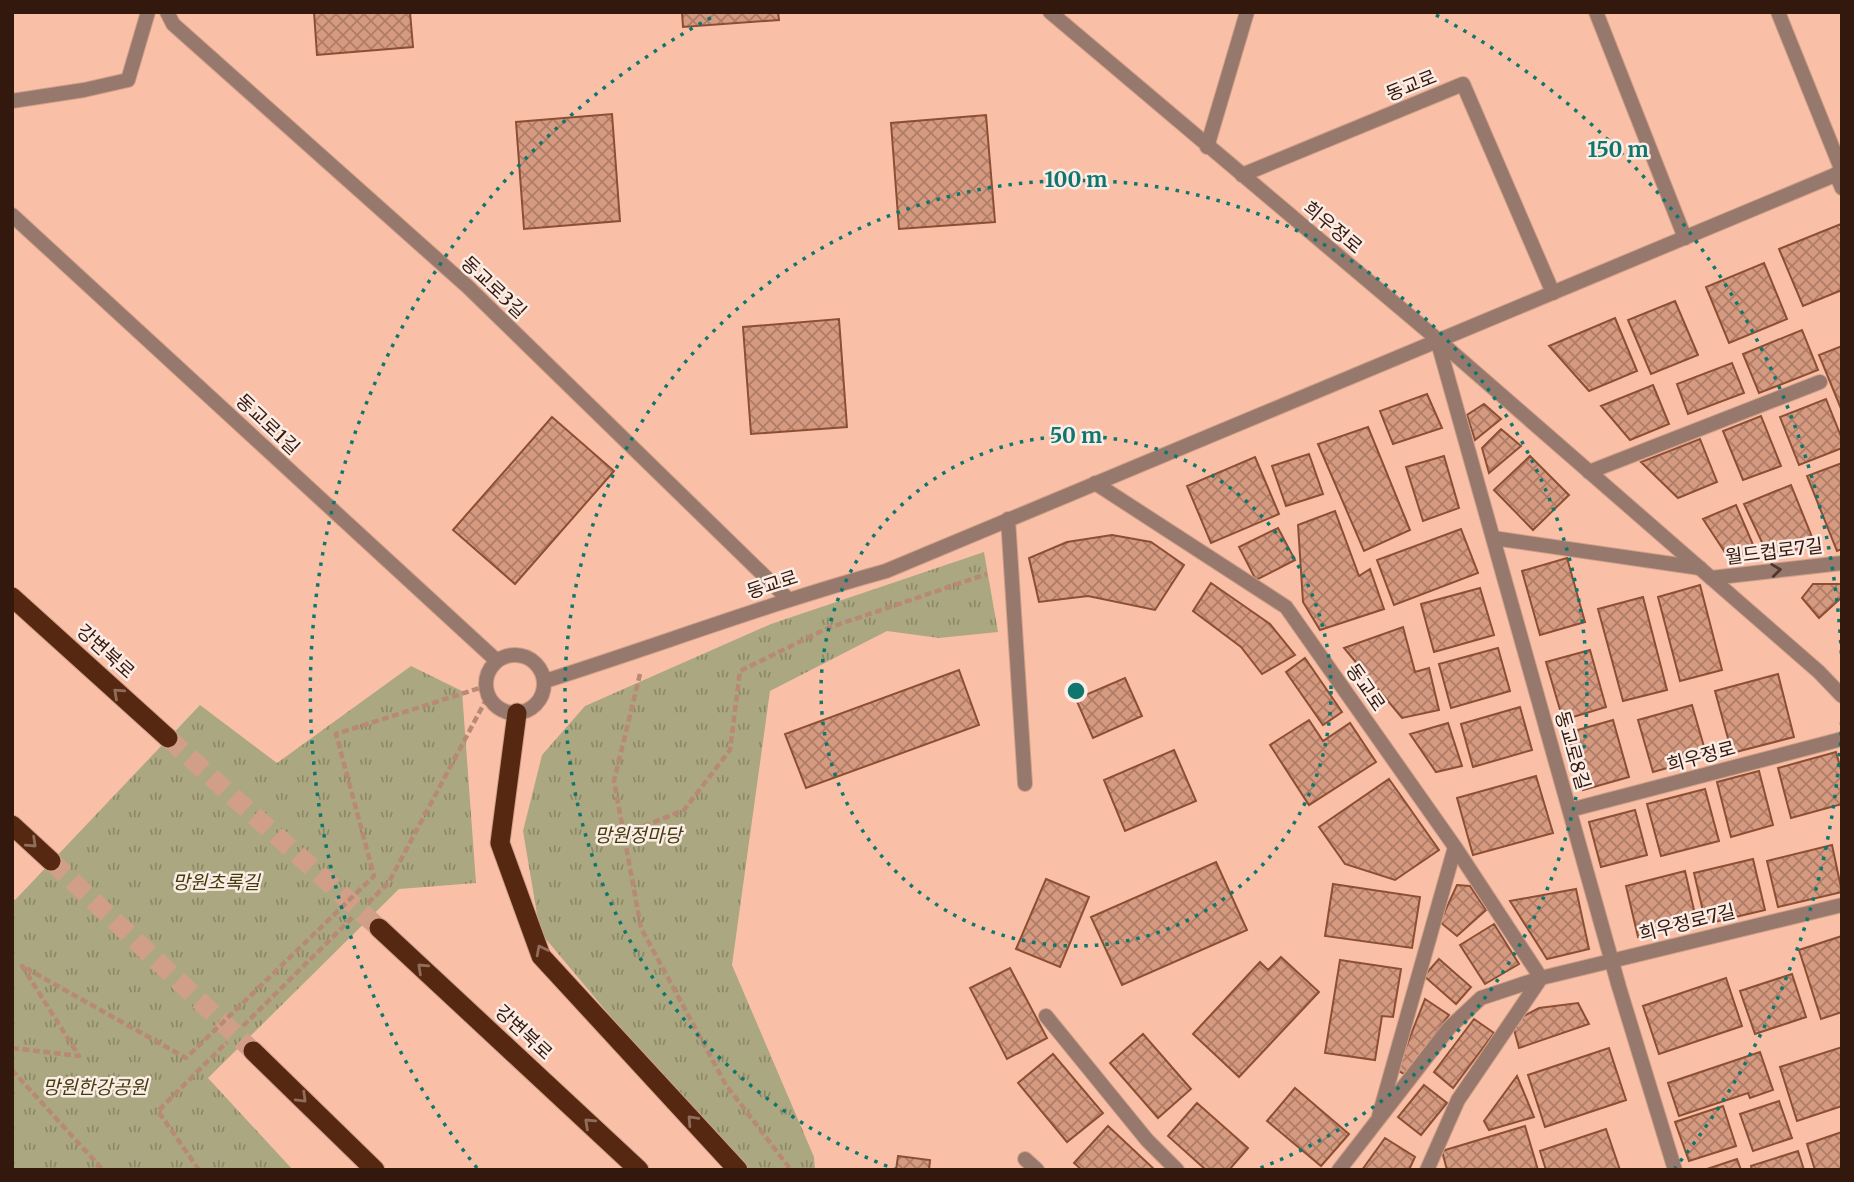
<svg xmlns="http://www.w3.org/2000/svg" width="1854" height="1182" font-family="Merriweather,'Noto Sans KR',serif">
  <defs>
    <pattern id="park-tufts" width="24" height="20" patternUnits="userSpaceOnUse" patternTransform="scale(1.75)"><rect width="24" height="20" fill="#aba881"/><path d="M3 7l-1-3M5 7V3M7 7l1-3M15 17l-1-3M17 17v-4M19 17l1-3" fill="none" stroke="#8c8868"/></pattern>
    <pattern id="building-cross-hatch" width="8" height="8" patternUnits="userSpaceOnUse" patternTransform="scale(1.75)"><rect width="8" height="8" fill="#d69a80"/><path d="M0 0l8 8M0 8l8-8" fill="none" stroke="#ae7d67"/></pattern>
  </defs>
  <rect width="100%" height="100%" fill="#f9c0a7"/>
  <path fill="url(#park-tufts)" d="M984,552l14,80 -59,6 -52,-7 -117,60 -38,274 82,192 1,13h-76l-199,-238 -17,-101 19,-76 43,-49 186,-82z
    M411,666l51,25 14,192 -77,6 -191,189 85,92h-281v-272l3,2 185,-195 77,58z"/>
  <path fill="url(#building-cross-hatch)" stroke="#8d4f33" stroke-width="2" d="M314,12h96l3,35 -96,8z
    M682,12h96l1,8 -96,7z
    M612,114l8,107 -96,8 -8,-107z
    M986,115l9,107 -96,7 -8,-106z
    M1841,224l1,66 -39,16 -24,-57z
    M1764,263l23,56 -58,24 -23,-56z
    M1675,301l23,54 -47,19 -23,-54z
    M1615,318l22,53 -48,20 -40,-45z
    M839,319l8,108 -96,7 -8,-107z
    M1802,330l16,40 -59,23 -16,-39z
    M1842,346v65l-23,-56z
    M1732,363l12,30 -56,21 -11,-30z
    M1653,385l16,39 -39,16 -29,-34z
    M1427,394l15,34 -49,16 -13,-33z
    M1826,399l16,40v9l-43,17 -19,-48z
    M1484,404l17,15 -26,21 -8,-25z
    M1761,416l20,50 -38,14 -20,-49z
    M552,417l62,54 -99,113 -62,-54z
    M1368,427l42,103 -46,21 -46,-107z
    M1501,429l20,17 -32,27 -7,-25z
    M1700,439l17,43 -39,16 -37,-36z
    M1309,454l14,40 -37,12 -14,-40z
    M1444,456l15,52 -36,13 -17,-54z
    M1530,456l39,39 -36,35 -39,-40z
    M1255,457l24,57 -68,29 -24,-57z
    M1842,463v86l-5,2 -30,-75z
    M1791,485l25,62 -49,6 -23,-49z
    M1736,505l21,49 -25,9 -29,-44z
    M1335,511l24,65 11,-7 14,40 -64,21 -17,-28 -5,-77z
    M1278,528l17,32 -39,20 -17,-33z
    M1461,529l17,44 -84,32 -17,-45z
    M1112,535l39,7 33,23 -29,45 -67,-14 -49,6 -10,-44 38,-16z
    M1567,558l18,64 -45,13 -18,-64z
    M1211,583l59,41 25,31 -33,19 -21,-27 -48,-36z
    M1813,584h29v13l-23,21 -17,-20z
    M1700,585l22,85 -42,11 -22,-84z
    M1480,588l14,47 -60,17 -13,-48z
    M1643,597l24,93 -44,11 -25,-92z
    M1403,627l12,45 14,-4 10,42 -37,8 -58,-70z
    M1498,648l12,43 -59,17 -12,-44z
    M1590,650l16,57 -43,13 -17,-58z
    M1305,658l37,54 -19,13 -37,-53z
    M959,670l20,55 -173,63 -21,-54z
    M1778,674l16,63 -62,16 -17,-62z
    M1125,678l17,38 -49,22 -17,-39z
    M1692,705l15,52 -54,15 -15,-52z
    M1520,707l12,43 -59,17 -12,-43z
    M1309,720l14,21 27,-18 26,39 -67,43 -39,-60z
    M1613,720l16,57 -46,13 -16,-57z
    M1448,723l14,43 -26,6 -26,-38z
    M1174,750l22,51 -71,30 -21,-51z
    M1836,752l6,21v31l-51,14 -13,-50z
    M1759,771l14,54 -42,12 -14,-55z
    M1536,776l17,57 -80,22 -16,-57z
    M1389,779l50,71 -44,30 -50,-16 -26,-37z
    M1705,789l14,52 -58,15 -14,-52z
    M1635,810l12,45 -46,12 -12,-45z
    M1832,845l10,47 -64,15 -11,-46z
    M1753,859l12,51 -59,14 -12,-51z
    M1216,862l31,68 -125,55 -31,-68z
    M1685,871l12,52 -59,14 -12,-51z
    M1046,879l43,18 -29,70 -44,-18z
    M1333,884l87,13 -8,51 -87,-12z
    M1457,885l13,1 16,24 -29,26 -17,-14z
    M1576,889l13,60 -42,10 -37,-58z
    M1494,924l25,40 -34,20 -25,-39z
    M1842,936v76l-21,7 -22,-69z
    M1281,957l38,35 -80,85 -46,-43 67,-72 8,8z
    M1439,959l32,28 -15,17 -32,-28z
    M1340,960l61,9 -8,48 -11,-1 -7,44 -50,-7z
    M1010,968l37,70 -40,21 -37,-71z
    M1792,974l14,43 -51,17 -15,-43z
    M1726,978l16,48 -83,28 -16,-48z
    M1425,999l24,16 -43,60 -9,-5z
    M1578,1003l11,21 -70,24 -7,-26 27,-14z
    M1474,1019l20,14 -41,55 -19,-16z
    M1143,1034l48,55 -33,29 -48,-55z
    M1842,1047v59l-45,15 -17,-54z
    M1609,1048l17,52 -81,27 -17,-52z
    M1760,1052l13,38 -23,8 -2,-5 -69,23 -11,-33z
    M1053,1054l50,59 -36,29 -49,-59z
    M1517,1076l17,41 -45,13 -5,-9z
    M1424,1085l23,18 -26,32 -23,-18z
    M1295,1088l54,46 -28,32 -54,-45z
    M1779,1101l13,37 -39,13 -13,-37z
    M1197,1103l51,45 -19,22h-23l-38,-34z
    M1723,1106l13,40 -47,15 -14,-39z
    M1108,1126l47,44h-73l-8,-7z
    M1525,1126l13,44h-91l-5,-19z
    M1606,1129l14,41h-74l-6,-19z
    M1842,1132v38h-27l-8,-26z
    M1385,1138l30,19 -6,13h-47z
    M1798,1151l6,19h-52l-1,-4z
    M898,1156l32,4 -1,10h-33z
    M1737,1159l4,11h-37z"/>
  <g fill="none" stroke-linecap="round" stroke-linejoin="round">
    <path stroke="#d19f88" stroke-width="19" stroke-dasharray="19 10" stroke-linecap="butt" d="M168,738l211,190
      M51,861l202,190"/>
    <g stroke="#d19f88" stroke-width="16">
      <path id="service" d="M1596,12l89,226
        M1778,12l64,159
        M1836,174l6,14
        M1242,175l221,-91 90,209
        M1437,339l182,648 56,183
        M1589,472l231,-90
        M1095,483l191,124 169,240 86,131 -83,122 -31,70
        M1008,519l17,265
        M1493,538l207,30
        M1711,578l131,-15
        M1570,810l272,-71
        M1046,1016l101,124 30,30
        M1379,1116l76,-269
        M1025,1159l12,11
        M1339,1170l110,-142 32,-30 60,-20 301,-73"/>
    </g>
    <g stroke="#d19f88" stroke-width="16">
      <path id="minor" d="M167,12l6,12 295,263 319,311
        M12,101l72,-11 44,-10 20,-68
        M1207,147l40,-135
        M12,215l485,446"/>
    </g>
    <g stroke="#d19f88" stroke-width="16">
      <path id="tertiary" d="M1050,12l387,327 382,333 23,24
        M486 684a29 29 0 1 1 58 0a29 29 0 1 1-58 0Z
        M545,681c114,-36 225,-78 341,-110l956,-399"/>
    </g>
    <g stroke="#d19f88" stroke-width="21">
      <path id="trunk" d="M12,597l156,141
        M517,713l-17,130 41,113 197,214
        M12,825l39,36
        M379,928l260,242
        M253,1051l122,119"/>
    </g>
    <path stroke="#b88974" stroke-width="4.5" stroke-dasharray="7 3.5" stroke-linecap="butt" d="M640,674l-26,107 27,147 85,157 65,85
      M624,834l60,-24 46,-60 10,-79 88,-43 159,-54
      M368,903l21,-21 99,-186
      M243,1026l111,-110
      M12,1048l67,8 -57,-90 164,92 188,-182 -38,-142 150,-48
      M12,1070l91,100
      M199,1170l-41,-59 69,-69"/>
    <use href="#service" stroke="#96796c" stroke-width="14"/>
    <use href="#minor" stroke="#96796c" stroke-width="14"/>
    <use href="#tertiary" stroke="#96796c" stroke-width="14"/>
    <use href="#trunk" stroke="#562811" stroke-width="19"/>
  </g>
  <defs><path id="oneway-chevron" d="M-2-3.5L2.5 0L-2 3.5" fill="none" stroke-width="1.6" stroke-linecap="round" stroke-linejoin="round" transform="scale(1.75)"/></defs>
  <use stroke="#51362a" href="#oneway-chevron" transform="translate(1776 570) rotate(-7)"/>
  <g stroke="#906d5b">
    <use href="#oneway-chevron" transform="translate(118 693) rotate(-138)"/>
    <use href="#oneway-chevron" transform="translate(32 843) rotate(43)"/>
    <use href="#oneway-chevron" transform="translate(541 950) rotate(-117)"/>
    <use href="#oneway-chevron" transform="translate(422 968) rotate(-137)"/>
    <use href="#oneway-chevron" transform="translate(302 1098) rotate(44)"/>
    <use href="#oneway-chevron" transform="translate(692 1120) rotate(-133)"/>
    <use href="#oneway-chevron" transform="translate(589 1123) rotate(-137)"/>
  </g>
  <g fill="none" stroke="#0f766e" stroke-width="3.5" stroke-dasharray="3.5 7">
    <circle cx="1076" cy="691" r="255"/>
    <path d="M897 1170A511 511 0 1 1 1255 1170"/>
    <path d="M1842 711A766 766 0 0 1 1675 1168M477 1168A766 766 0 0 1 716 15M1436 15A766 766 0 0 1 1842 671"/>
  </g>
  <g text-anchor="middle" stroke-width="5" stroke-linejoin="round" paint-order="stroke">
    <g font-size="19" fill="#33190d" stroke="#fbece5">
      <text transform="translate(1411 85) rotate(-22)" y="7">동교로</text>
      <text transform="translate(1333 227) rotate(40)" y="7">희우정로</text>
      <text transform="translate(494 287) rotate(43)" y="7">동교로3길</text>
      <text transform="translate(268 424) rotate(43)" y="7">동교로1길</text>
      <text transform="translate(1774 551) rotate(-7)" y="7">월드컵로7길</text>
      <text transform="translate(772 584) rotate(-18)" y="7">동교로</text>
      <text transform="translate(106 651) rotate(42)" y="7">강변북로</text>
      <text transform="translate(1366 687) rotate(55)" y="7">동교로</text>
      <text transform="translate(1573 750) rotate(74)" y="7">동교로8길</text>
      <text transform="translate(1701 756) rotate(-15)" y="7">희우정로</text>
      <text transform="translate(1687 922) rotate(-14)" y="7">희우정로7길</text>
      <text transform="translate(524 1032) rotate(43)" y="7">강변북로</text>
    </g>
    <g font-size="19" font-style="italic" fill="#413d0d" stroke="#fbece5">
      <text x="638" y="842">망원정마당</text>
      <text x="216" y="889">망원초록길</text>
      <text x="95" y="1094">망원한강공원</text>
    </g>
  </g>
  <circle cx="1076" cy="691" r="10" fill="#0f766e" stroke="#fbece5" stroke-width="3.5"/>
  <g font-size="21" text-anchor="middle" font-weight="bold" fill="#0f766e" stroke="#fbece5" stroke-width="5" stroke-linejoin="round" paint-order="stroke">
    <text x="1618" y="157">150 m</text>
    <text x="1076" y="187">100 m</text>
    <text x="1076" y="443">50 m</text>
  </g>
  <rect width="1854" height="1182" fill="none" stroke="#33190d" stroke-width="28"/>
</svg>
